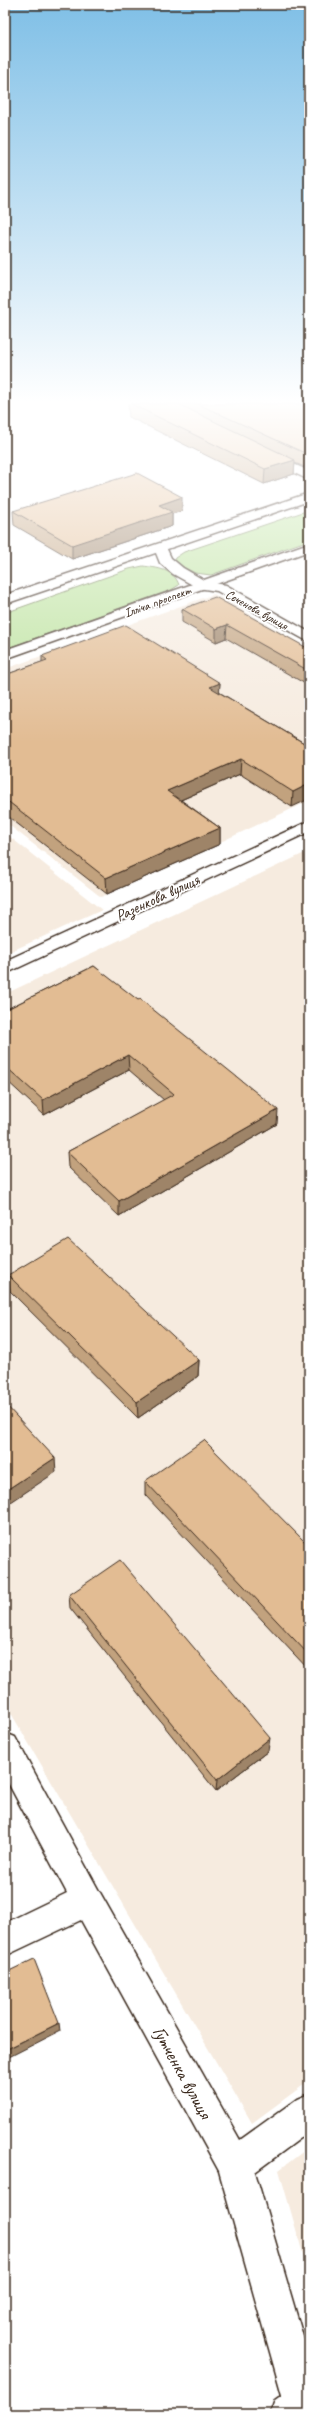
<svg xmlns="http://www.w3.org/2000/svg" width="314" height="2419" font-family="Caveat,sans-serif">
  <rect width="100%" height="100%" fill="#fff"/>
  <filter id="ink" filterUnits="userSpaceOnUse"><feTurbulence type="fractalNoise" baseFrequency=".025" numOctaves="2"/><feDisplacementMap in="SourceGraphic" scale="8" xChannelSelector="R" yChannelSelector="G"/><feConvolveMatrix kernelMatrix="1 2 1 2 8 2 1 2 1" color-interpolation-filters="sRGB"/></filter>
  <g filter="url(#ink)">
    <path fill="#f6ebdf" d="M214,594l95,54v153l-208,96 -96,-75v-153z
      M5,833l97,77 -97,44z
      M309,851v1230l-57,42 -247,-420v-709z
      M309,2147v128l-30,-105z"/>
    <path fill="#bce29d" stroke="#7c865e" d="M309,510v30l-98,35 -16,-2 -21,-11 1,-4 9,-6z
      M143,566c14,2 31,3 36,19l-8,5 -166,59v-36l124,-44z"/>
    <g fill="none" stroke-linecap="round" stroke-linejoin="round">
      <g stroke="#3b2a1e" stroke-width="3">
        <path id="minor" d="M267,452l42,19v9l-46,-22 -2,-2 2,-2z
          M5,1733l10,4 83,152 142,251 57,-41 12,-5v38l-54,40 54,185v57h-39l5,-14 7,-5 -63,-224 -138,-251 -76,36v-33l62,-30 -62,-116z"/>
      </g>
      <g stroke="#3b2a1e" stroke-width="3">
        <path id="tertiary" d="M160,544l5,1 6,13 12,10 24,14 19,3 83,47v10l-92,-51 -19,-3 -25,-14 -13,-11 -6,-15z
          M309,821v11l-304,142v-13z"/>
      </g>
      <g stroke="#3b2a1e" stroke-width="3">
        <path id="secondary" d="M309,493v8l-304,103v-9z
          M309,543v8l-304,108v-9z"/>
      </g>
      <use href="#minor" fill="#fff" fill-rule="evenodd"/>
      <use href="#tertiary" fill="#fff" fill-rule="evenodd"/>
      <use href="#secondary" fill="#fff" fill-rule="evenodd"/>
    </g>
    <path fill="#c2a27e" stroke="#3b2a1e" d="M128,404h181v65l-14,-6 -1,11 -30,10 -135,-67z
      M13,511h169l-10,3v12l-100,33 -58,-34z
      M182,609l127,40v37l-83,-48 -10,4 -34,-20z
      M42,656l178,27 -1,9 90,54 -17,61 -52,-33 -59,26 39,28v16l-113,50 -102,-80v-139l37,-13z
      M94,966l183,158 -158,92 -51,-49 -1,-15 97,-52 -35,-30 -85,45 -39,-36v-69z
      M8,1275l191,85 -1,16 -60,42 -128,-127z
      M145,1481l164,65v124l-164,-175z
      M69,1595l199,156 -52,40 -146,-183z"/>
    <path fill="#9e8467" stroke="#3b2a1e" d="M295,460l-1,14 -30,10 1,-15z
      M182,497v14l-10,3v12l-100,33v-14l87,-40z
      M227,625l-1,13 -10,4v-13z
      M220,683l-1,15 -9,-11z
      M241,759l-1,15 -73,32v-15z
      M309,784v15l-17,8 1,-15z
      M220,828v16l-113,50 -1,-16z
      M128,1055l1,15 -85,45 -1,-15z
      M278,1110l-1,14 -158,92v-15z
      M199,1360l-1,16 -60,42 -1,-16z
      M55,1458l1,14 -51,34v-15z
      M270,1738l-2,13 -52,40 1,-11z
      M59,2023l1,8 -55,28v-9z"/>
    <path fill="#e2bc93" stroke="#3b2a1e" d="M131,404h47l117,56 -30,9z
      M198,404h111v51z
      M137,473l45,24 -23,8 13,7 -100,33 -59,-34z
      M215,597l94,52v22l-82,-46 -11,4 -34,-20z
      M126,625l94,58 -10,4 99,59v38l-16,8 -52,-33 -74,32 53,37 -114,50 -101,-79v-124l42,-15 -5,-4z
      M94,966l44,34 2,-1 138,111 -159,91 -52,-49 107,-58 -46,-39 -85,45 -38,-34v-56z
      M68,1239l131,121 -62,42 -129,-127z
      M5,1404l50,54 -50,33z
      M204,1440l105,106v109l-164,-174z
      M120,1560l150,178 -53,42 -148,-185z
      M34,1959l25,64 -54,27v-77z"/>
  </g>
  <linearGradient id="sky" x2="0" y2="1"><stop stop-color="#7fbfe6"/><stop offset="0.54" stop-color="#fff"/><stop offset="1" stop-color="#fff" stop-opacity="0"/></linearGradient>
  <rect width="314" height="743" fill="url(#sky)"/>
  <g text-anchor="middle" stroke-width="3.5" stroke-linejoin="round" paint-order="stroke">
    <g font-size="13" fill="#3b2a1e" stroke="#fff">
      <text transform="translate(157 601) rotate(-20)" y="5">Ілліча проспект</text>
      <text transform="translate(257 609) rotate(29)" y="5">Сєченова вулиця</text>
    </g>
    <g font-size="16" fill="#3b2a1e" stroke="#fff">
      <text transform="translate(157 897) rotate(-25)" y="6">Разенкова вулиця</text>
    </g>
    <g font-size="19" fill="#3b2a1e" stroke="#fff">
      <text transform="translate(183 2072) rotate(61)" y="7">Гутченка вулиця</text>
    </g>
  </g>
  <rect width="314" height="2419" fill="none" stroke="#fff" stroke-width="20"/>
  <rect x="10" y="10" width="294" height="2399" fill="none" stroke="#3b2a1e" stroke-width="1.5" filter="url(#ink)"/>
</svg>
